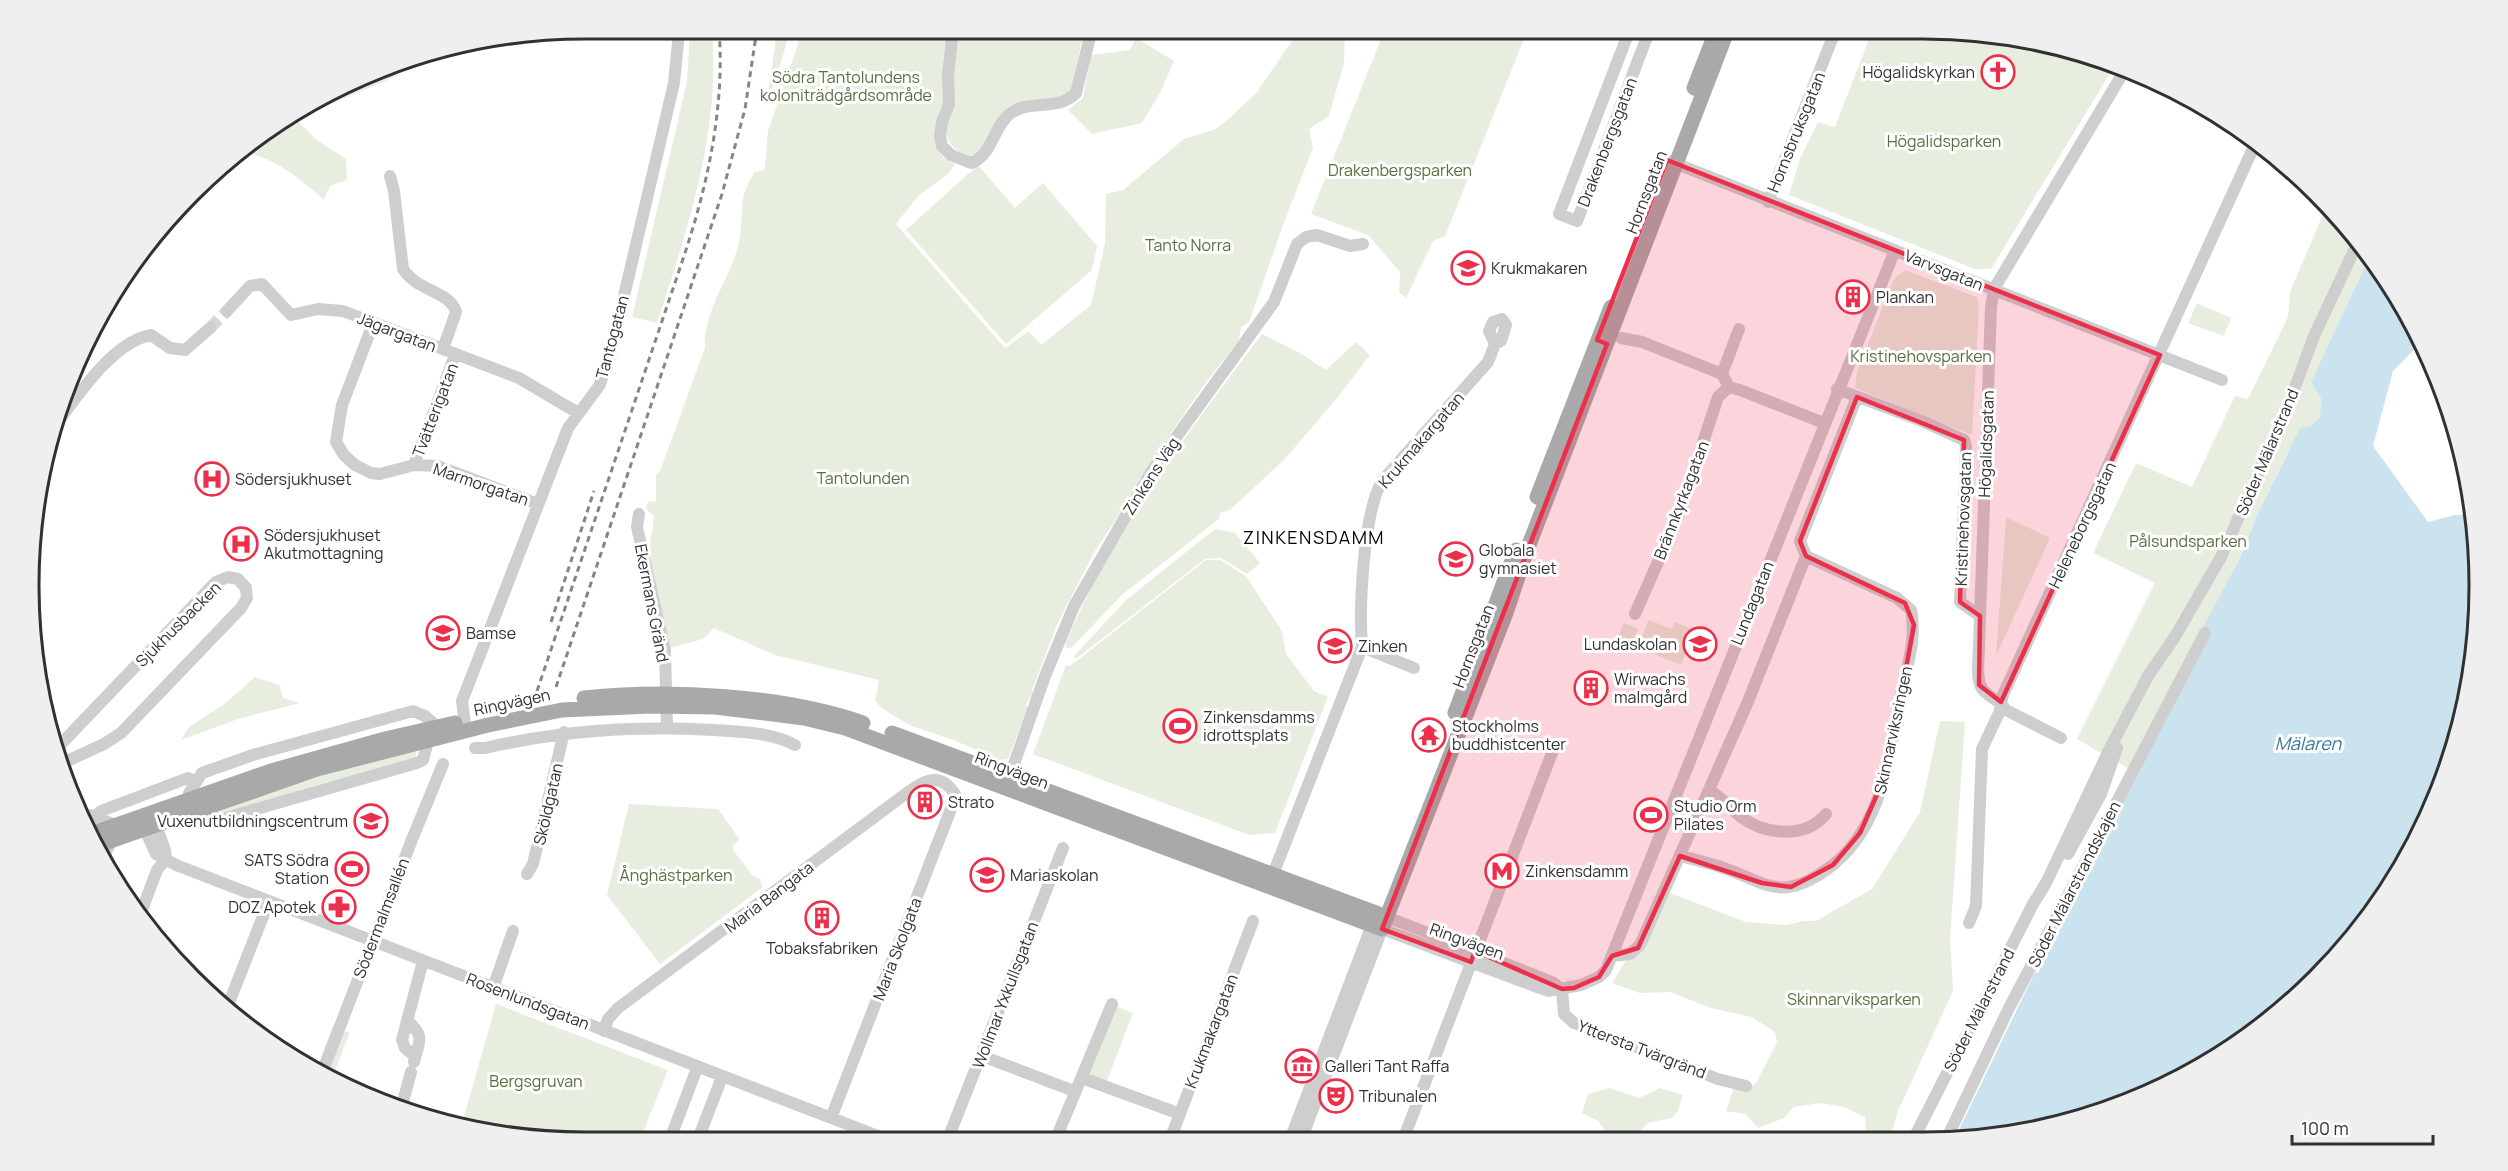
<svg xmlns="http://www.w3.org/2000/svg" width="2508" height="1171" font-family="Manrope,sans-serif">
  <rect width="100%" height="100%" fill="#fff"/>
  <path fill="#e8eedf" d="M690,29h22c9,100 -24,200 -55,294l-25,-6 55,-235z
    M777,29l13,1 -11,40 -12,33z
    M799,29h285l-12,59c-14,22 -45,8 -64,20 -8,11 -19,37 -29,44 -14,11 -33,-7 -33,-22 -1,-7 2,-16 3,-23l-9,1 -5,37 9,13 11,6 -7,10 -30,22 -22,28 109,124 24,-17 12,14 50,-40 14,-62 1,-49 17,-4 61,-51 32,-10 18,-15 23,-22 43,-63h45l-1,34 -15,53 -20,13 4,19 -27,69 -37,105 -8,5 -2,13 -35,45 -66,96 1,4 -44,66 -37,71 -26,68 1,3 -7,11 2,3 -20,52 -10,1 -42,-19 -47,-16 -26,-16 -8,-8 4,-21 -104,-25 -61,-27 -11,11 -33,9 -23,-93h5l-2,-10 4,-29 -8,-7 2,-8 8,1v-28l4,-3 45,-123c-2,-35 22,-65 32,-98 5,-16 4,-35 6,-52 2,-9 7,-17 11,-26l10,-2 1,-4 3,-35 30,-87z
    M1385,29h143l-83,207 -12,5 -27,57 -7,-6 1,-20 -32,-37 -57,-21z
    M1873,29h50l109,10 83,26 -124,204h-16l-186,-74 11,-36 18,-37 17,5z
    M1136,38l38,23 -13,30 -19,32 -50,11 -24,-24 15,-12 8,-43 39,-5z
    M393,65l4,11 -69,29 -6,-2z
    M294,118l23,22 29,19 1,21 -17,6 -6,14c-29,-26 -46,-39 -83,-50l5,-6z
    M978,165l37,43 28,-25 54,63 -5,24 -86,74 -100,-114z
    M2327,205l43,51 -16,35 -37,98 4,9 -1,19 -32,34 -30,62 -49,117 -71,144 -61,-35 78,-156 -62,-30 43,-90 56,24 43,-91 13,3 40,-82 2,-25z
    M145,252l4,7 -26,26 -9,6 8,-15z
    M1905,270l72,27 2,11 -7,127 -117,-47 2,-16 37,-93z
    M2197,303l34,15 -7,18 -36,-13z
    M1262,334l38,19 26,17 30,-28 14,13 -32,42 -54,63 -54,50 -10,3 -1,6 -96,75 -51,53 -6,2v-7c48,-113 123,-211 196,-308z
    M2006,517l44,21 -54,118z
    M1215,529l20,4 25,30 -13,11 -26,-16 -16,1 -129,100 -2,-3 52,-56z
    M1206,560h14l26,16 36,55 4,23 28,37 14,6 -53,136 -26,2 -216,-81 33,-89 4,1z
    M1649,620l23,9 3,-7 20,8 -14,35 -36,-15 -4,-12z
    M1624,623l14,6 -7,17 -15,-6z
    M255,677l24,8 4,13 17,5 -62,16 -57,21 8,-13 34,-22z
    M1940,721l25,1 -15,217 3,52 -55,120 -8,27h-23l-2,-21 -21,-10 -23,-4 -27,4 -10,11 -26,10 -12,-14 -20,-3 8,-24 13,3 9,-7 21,-41 -2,-10 -23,-15 -41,-9 -41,-16 -30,1 -28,-10 13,-21 19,-15 26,-54 76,29 41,3 16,-4h13l56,-32 48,-77z
    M416,750v9l-92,24 -105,32 -7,-4 108,-38z
    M629,804l89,5 22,31 -7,5v5l20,26 6,2 4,9 -103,77 -53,-69z
    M496,1004l172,66 -29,72h-54l-108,-10 -16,-5z
    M1115,1006l18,7 -26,68 -19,-6z
    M333,1026l8,5 9,1 -18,47 -16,-9z
    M1609,1088l30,10 21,-10 23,7 -5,16 -6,7 -24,5 -10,11 -8,5h-27l-3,-3 4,-7 -6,-8 -16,-8 6,-19z"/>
  <path fill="#cbe3ee" d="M2370,256l16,20 35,67 -28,28 -20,75 55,76 26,-7 18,-1 7,72 -10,108 -32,105 -72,125 -103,103 -126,73 -140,38h-41l80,-166 3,1 171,-343 -6,-3 36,-67 19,-47 42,-85 11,-2 9,-9 1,-19 -10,-16z"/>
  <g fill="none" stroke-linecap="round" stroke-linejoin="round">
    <path stroke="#d6d6d6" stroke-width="12" stroke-dasharray="12 6" stroke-linecap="butt" d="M210,328l17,-17"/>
    <path stroke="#cecece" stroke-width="12" d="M953,29l-5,47 1,28 -7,18 -2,14 2,10 9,9 20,8c22,-8 22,-37 40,-50 20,-14 46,-1 65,-20l16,-64
      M1630,29l-71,185 18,7 73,-192
      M1667,160l555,220
      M390,176l4,15 9,78c15,23 47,22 53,43l-13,37
      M1768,202l68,-173
      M227,311l23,-25 12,-2 29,31 27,-6 25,2 176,67 59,35
      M373,324l-31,81 -6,37 8,13 11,10 16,8 9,1 34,-9 24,1 100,38
      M1621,338l21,4 80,32 7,13
      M1722,374l17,-45
      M1729,387l11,3 84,33
      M1837,389l85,32 42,19 2,6 -6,156 20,14
      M54,427c23,-30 58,-85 97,-92l19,13 15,2 25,-22
      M414,465l41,-110
      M639,514l-2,13 28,124 2,77
      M1806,556l-6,-15 57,-144
      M1635,614l45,-102 38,-115 11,-10
      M1362,647l52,21
      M466,731l-4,-30 106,-273 31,-42 10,-26 65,-277 4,-41 -1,-13
      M2061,738l-55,-28c-6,-10 -15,-11 -23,-20 -8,-9 -4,-32 -4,-44l12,-339 3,-18 132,-221
      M60,745l156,-163 12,-5 10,2 8,9 1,10 -6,10 -120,125 -17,11 -39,18
      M475,748h10c79,-18 148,-22 229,-18 27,2 56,2 81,15
      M1007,784l38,-108 29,-70 77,-134 123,-170 23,-58 9,-7 11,-2 33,11 13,-2
      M1709,790c14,7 20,18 32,27 24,18 65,22 85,-3
      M189,799v-6l13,-20 51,-18 160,-44 12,5 12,11
      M198,810l8,5 16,4 195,-56 6,-3 5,-19
      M95,816l6,-5 87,-33 7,3
      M153,817l12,33 1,9
      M82,818l8,-3 26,10
      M141,821l15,33 20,11 715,276
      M2068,854l33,-60 16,-46
      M1680,856c16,4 33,8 49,14 19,6 38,20 60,17 13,-2 27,-10 37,-17 57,-40 63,-113 75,-175 6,-27 16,-58 10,-85l-14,-12 -91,-42
      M104,857l7,-16
      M527,874l6,-10 31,-132
      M1270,882l92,-235c-3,-39 1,-133 20,-166l106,-119 7,-18 6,-3 5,-16 -4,-6 -9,3 -4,9 6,13
      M142,910l15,-40 9,-11
      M1387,917l165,65 10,7
      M1969,923l7,-17 6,-157 17,-36 4,-18 253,-553
      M1612,956l18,-2 10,-9 107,-241 59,-148
      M493,988l20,-57
      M1562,989l2,25 10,9 144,56 28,7
      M227,1008l42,-107
      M407,1020c19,18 12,20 7,42
      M604,1031l4,-12 10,-11 278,-207c21,-15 42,-36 60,-5l-125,322
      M415,1056l-10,-8 -3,-8 21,-79
      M982,1056l92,35
      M322,1073l89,-231 32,-78
      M1082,1078l98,36
      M401,1109l10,-37
      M1914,1138l119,-234 13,-21 64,-135 38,-72 28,-41 45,-78 66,-148 27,-73 44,-94
      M1947,1138l61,-128 197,-377
      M1170,1140l83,-219
      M1290,1140l82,-215
      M1301,1140l81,-211 166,62 33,-6 18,-8 7,-7 289,-720
      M1403,1140l149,-387
      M947,1141l116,-293
      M1055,1141l57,-137
      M669,1142l28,-74
      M697,1142l25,-65"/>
    <path stroke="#a9a9a9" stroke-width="15" d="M1694,88l23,-59
      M1537,497l74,-190
      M584,698c86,-9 198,-3 279,25
      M1455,713l61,-163
      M892,733l495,184
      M88,835l183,-64 114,-32 70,-16
      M96,846l221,-77 171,-44 74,-15 88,-4 65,1 89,11 41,10 537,201 124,-316 21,-63 201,-521"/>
    <path stroke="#868686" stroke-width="3" stroke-dasharray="6 4.5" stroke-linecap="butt" d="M551,622l43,-131
      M556,687l166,-493 23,-85 12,-80
      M537,691l147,-435c24,-72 41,-151 35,-227"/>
  </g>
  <path fill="#ec2f4a" fill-opacity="0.2" stroke="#ec2f4a" stroke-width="4.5" stroke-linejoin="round" d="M1667,160l493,195 -159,347 -22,-17 1,-69 -20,-14 4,-162 -107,-43 -57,144 6,15 99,47 9,22 -27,147 -27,61 -27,32 -42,22 -29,-4 -82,-27 -42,92 -26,8 -13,21 -25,11 -12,1 -87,-38 -4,11 -89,-33 225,-585 -10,-4z"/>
  <defs>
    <g id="church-ring" transform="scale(1.725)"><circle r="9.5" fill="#fff" stroke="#ec2f4a" stroke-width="1.5"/><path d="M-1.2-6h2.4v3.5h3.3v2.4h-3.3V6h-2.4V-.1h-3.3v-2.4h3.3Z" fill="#ec2f4a"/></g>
    <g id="school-ring" transform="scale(1.725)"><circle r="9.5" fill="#fff" stroke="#ec2f4a" stroke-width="1.5"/><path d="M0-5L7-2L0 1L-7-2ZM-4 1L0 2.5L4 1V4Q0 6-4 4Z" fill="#ec2f4a"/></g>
    <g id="building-ring" transform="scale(1.725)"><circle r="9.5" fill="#fff" stroke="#ec2f4a" stroke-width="1.5"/><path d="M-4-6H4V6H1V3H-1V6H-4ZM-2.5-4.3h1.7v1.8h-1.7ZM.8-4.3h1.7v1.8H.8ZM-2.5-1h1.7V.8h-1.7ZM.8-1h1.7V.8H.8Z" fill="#ec2f4a"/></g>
    <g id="hospital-ring" transform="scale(1.725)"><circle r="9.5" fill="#fff" stroke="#ec2f4a" stroke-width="1.5"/><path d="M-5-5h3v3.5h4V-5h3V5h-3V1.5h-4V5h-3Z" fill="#ec2f4a"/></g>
    <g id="stadium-ring" transform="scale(1.725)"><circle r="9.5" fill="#fff" stroke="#ec2f4a" stroke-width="1.5"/><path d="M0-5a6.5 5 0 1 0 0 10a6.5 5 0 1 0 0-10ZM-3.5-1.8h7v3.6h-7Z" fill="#ec2f4a"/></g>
    <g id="temple-ring" transform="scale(1.725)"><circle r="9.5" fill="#fff" stroke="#ec2f4a" stroke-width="1.5"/><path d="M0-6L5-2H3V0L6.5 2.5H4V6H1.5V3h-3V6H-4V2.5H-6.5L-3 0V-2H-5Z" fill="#ec2f4a"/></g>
    <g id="metro-ring" transform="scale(1.725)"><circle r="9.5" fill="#fff" stroke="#ec2f4a" stroke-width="1.5"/><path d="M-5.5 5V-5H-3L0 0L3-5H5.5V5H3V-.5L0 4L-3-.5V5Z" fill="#ec2f4a"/></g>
    <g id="pharmacy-ring" transform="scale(1.725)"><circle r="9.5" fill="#fff" stroke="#ec2f4a" stroke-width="1.5"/><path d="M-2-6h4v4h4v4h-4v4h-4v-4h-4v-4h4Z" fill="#ec2f4a"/></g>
    <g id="museum-ring" transform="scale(1.725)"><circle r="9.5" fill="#fff" stroke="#ec2f4a" stroke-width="1.5"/><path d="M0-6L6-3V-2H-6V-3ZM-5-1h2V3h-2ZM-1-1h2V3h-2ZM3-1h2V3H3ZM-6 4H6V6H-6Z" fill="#ec2f4a"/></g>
    <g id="theatre-ring" transform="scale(1.725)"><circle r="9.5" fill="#fff" stroke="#ec2f4a" stroke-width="1.5"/><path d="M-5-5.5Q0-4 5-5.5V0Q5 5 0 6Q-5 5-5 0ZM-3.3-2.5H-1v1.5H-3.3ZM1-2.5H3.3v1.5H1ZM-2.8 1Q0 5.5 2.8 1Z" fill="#ec2f4a"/></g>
  </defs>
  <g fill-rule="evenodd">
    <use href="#church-ring" x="1998" y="72"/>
    <use href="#school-ring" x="1468" y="268"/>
    <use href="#building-ring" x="1853" y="297"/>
    <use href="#hospital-ring" x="212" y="479"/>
    <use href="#hospital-ring" x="241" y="544"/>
    <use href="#school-ring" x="1456" y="559"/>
    <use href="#school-ring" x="443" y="633"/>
    <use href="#school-ring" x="1700" y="644"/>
    <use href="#school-ring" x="1335" y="646"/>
    <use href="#building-ring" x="1591" y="688"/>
    <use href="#stadium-ring" x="1180" y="726"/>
    <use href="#temple-ring" x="1429" y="735"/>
    <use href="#building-ring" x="925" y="802"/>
    <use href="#stadium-ring" x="1651" y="815"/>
    <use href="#school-ring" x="371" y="821"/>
    <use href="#stadium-ring" x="352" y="869"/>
    <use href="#metro-ring" x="1502" y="871"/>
    <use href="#school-ring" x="987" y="875"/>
    <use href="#pharmacy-ring" x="339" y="907"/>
    <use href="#building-ring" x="822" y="918"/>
    <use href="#museum-ring" x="1302" y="1066"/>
    <use href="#theatre-ring" x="1336" y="1096"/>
  </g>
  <g text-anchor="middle" stroke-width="6" stroke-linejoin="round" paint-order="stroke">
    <g font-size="16" fill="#313131" stroke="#fff" text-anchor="start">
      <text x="1975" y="78" text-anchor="end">Högalidskyrkan</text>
      <text x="1491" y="274">Krukmakaren</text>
      <text x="1876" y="303">Plankan</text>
      <text x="235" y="485">Södersjukhuset</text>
      <text x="264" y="541">Södersjukhuset<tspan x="264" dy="18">Akutmottagning</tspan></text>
      <text x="1479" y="556">Globala<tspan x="1479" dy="18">gymnasiet</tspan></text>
      <text x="466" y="639">Bamse</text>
      <text x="1677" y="650" text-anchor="end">Lundaskolan</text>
      <text x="1358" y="652">Zinken</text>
      <text x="1614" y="685">Wirwachs<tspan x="1614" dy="18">malmgård</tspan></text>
      <text x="1203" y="723">Zinkensdamms<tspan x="1203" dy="18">idrottsplats</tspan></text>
      <text x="1452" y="732">Stockholms<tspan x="1452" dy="18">buddhistcenter</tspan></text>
      <text x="948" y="808">Strato</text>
      <text x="1674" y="812">Studio Orm<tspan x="1674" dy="18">Pilates</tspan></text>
      <text x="348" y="827" text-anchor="end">Vuxenutbildningscentrum</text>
      <text x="329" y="866" text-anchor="end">SATS Södra<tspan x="329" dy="18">Station</tspan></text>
      <text x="1525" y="877">Zinkensdamm</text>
      <text x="1010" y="881">Mariaskolan</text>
      <text x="316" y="913" text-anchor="end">DOZ Apotek</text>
      <text x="822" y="954" text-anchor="middle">Tobaksfabriken</text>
      <text x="1325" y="1072">Galleri Tant Raffa</text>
      <text x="1359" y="1102">Tribunalen</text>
    </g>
    <g font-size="16" fill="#576f3c" stroke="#fff">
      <text x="846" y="83">Södra Tantolundens<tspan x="846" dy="18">koloniträdgårdsområde</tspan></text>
      <text x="1944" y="147">Högalidsparken</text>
      <text x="1400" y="176">Drakenbergsparken</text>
      <text x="1188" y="251">Tanto Norra</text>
      <text x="1921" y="362">Kristinehovsparken</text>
      <text x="863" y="484">Tantolunden</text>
      <text x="2188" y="547">Pålsundsparken</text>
      <text x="676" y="881">Ånghästparken</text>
      <text x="1854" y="1005">Skinnarviksparken</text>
      <text x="536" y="1087">Bergsgruvan</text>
    </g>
    <g font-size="16" fill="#313131" stroke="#fff">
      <text transform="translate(1796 132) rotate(-68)" y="6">Hornsbruksgatan</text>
      <text transform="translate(1607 142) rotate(-69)" y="6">Drakenbergsgatan</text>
      <text transform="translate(1646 192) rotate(-69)" y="6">Hornsgatan</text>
      <text transform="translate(1944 270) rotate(22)" y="6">Varvsgatan</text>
      <text transform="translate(397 332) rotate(21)" y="6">Jägargatan</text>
      <text transform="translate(612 337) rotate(-75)" y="6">Tantogatan</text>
      <text transform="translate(435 410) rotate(-69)" y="6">Tvätterigatan</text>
      <text transform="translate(1421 440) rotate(-49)" y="6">Krukmakargatan</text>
      <text transform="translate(1986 444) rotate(-88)" y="6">Högalidsgatan</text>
      <text transform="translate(2267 452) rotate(-67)" y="6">Söder Mälarstrand</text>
      <text transform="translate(1151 476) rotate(-57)" y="6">Zinkens Väg</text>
      <text transform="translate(481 484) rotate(19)" y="6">Marmorgatan</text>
      <text transform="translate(1681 500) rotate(-69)" y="6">Brännkyrkagatan</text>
      <text transform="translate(1963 519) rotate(-88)" y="6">Kristinehovsgatan</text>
      <text transform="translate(2082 525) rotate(-65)" y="6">Heleneborgsgatan</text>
      <text transform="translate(652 603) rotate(79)" y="6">Ekermans Gränd</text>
      <text transform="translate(1752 603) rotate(-68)" y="6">Lundagatan</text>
      <text transform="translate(178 624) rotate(-45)" y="6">Sjukhusbacken</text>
      <text transform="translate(1473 646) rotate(-69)" y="6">Hornsgatan</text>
      <text transform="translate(512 702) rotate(-12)" y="6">Ringvägen</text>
      <text transform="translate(1893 730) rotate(-78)" y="6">Skinnarviksringen</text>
      <text transform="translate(1012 770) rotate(21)" y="6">Ringvägen</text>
      <text transform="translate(548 804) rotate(-77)" y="6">Sköldgatan</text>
      <text transform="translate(2074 884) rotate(-63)" y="6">Söder Mälarstrandskajen</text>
      <text transform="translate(769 897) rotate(-37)" y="6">Maria Bangata</text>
      <text transform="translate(381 918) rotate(-69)" y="6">Södermalmsallén</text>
      <text transform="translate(1467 941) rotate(20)" y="6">Ringvägen</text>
      <text transform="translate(897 949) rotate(-69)" y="6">Maria Skolgata</text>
      <text transform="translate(1005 995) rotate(-69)" y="6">Wollmar Yxkullsgatan</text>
      <text transform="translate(528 1001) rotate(21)" y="6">Rosenlundsgatan</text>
      <text transform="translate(1979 1010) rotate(-63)" y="6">Söder Mälarstrand</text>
      <text transform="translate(1211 1031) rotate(-69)" y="6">Krukmakargatan</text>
      <text transform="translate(1642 1049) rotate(21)" y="6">Yttersta Tvärgränd</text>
    </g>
    <g font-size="18" letter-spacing="1.5" fill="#000" stroke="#fff">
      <text x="1314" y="544">ZINKENSDAMM</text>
    </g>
    <g font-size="18" font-style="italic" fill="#3a7a98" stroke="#fff">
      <text x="2308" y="750">Mälaren</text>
    </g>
  </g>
  <path d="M0 0H2508V1171H0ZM585 39H1923A546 546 0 0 1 2469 585V586A546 546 0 0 1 1923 1132H585A546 546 0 0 1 39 586V585A546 546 0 0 1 585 39Z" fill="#efefef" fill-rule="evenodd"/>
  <path fill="none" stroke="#313131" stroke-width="3" d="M585 39H1923A546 546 0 0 1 2469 585V586A546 546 0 0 1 1923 1132H585A546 546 0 0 1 39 586V585A546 546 0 0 1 585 39Z"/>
  <path d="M2292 1135v9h141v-9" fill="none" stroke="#313131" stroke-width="3"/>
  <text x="2301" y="1135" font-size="18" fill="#313131" stroke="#ffffff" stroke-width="4.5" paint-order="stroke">100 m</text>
</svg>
